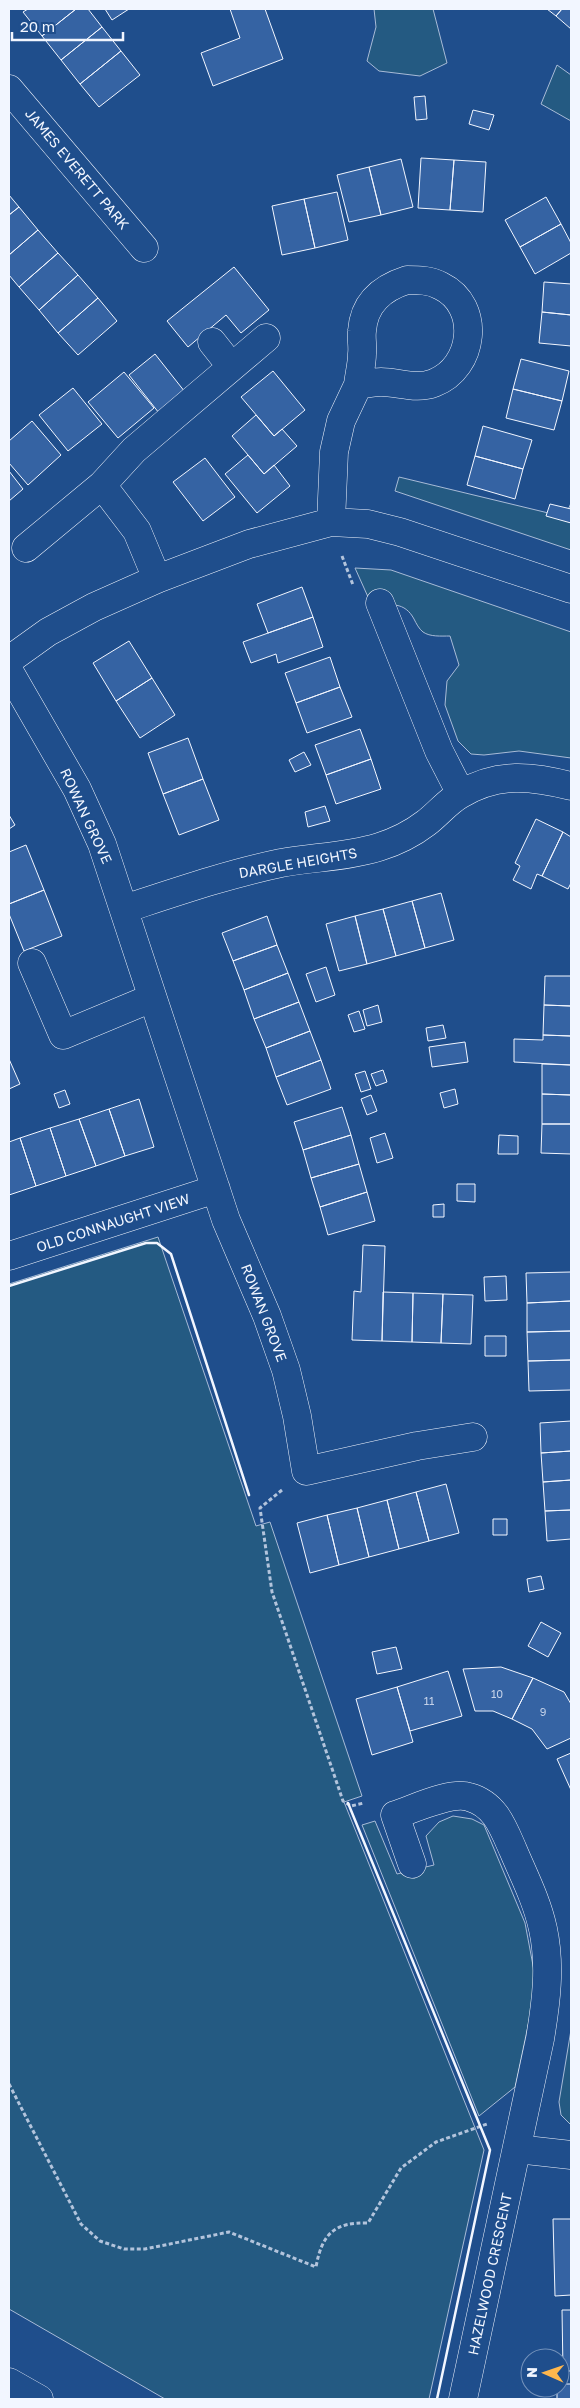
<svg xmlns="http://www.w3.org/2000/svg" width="580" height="2408" font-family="'Golos Text',sans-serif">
  <rect width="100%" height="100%" fill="#1f4e8c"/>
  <path fill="#245a82" stroke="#a8bbd7" d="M374,9h59l14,54 -27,13 -41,-5 -12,-10 9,-34z
    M557,65l14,10v46l-30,-17z
    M399,477l166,40 6,-14v47l-176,-59z
    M355,568l36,2 180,62v126l-52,-7 -35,4 -13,-1 -13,-13 -13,-36 2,-24 12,-16 -9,-29c-9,0 -20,1 -27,-4 -4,-3 -7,-9 -9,-13 -9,-17 -24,-16 -41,-11z
    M158,1237l98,289 14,-4 92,274 -18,6 140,348 -55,249h-264l-156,-90v-1025z
    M453,1816l19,3 12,6 41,98 10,53 -3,31 -17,80 -36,29 -117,-291 13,-4 22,53 37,-9 -8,-29 13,-14z
    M571,2030v95l-10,-10 -2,-13z"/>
  <path fill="#3563a3" stroke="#f2f6ff" d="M28,9h48l-34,27 -19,-24z
    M76,9h12l14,18 -41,33 -19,-24z
    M105,9h24l-17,11z
    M230,9h35l18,50 -70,27 -12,-33 39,-15z
    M547,9h15l-6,7z
    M562,9h9v20l-15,-13z
    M102,27l19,24 -41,33 -19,-24z
    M121,51l19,24 -41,32 -19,-23z
    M425,96l2,23 -11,1 -2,-23z
    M473,110l21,5 -5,15 -20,-6z
    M421,158l33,2 -4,50 -32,-2z
    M401,159l12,48 -32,8 -12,-48z
    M454,160l32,2 -3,50 -33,-2z
    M369,167l12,48 -32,7 -12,-47z
    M337,192l11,48 -33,8 -11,-49z
    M9,195l10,12 -10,8z
    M546,197l15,27 -41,23 -15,-27z
    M304,199l11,49 -33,7 -10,-49z
    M19,207l19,23 -29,25v-40z
    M561,224l10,19v10l-36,21 -15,-27z
    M38,230l20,23 -39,34 -10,-12v-20z
    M58,253l20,22 -39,35 -20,-23z
    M234,267l35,43 -28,23 -15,-18 -38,32 -21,-26z
    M78,275l20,23 -40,35 -19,-23z
    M544,282l27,2v31l-29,-3z
    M98,298l19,23 -39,34 -20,-22z
    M542,312l29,3v31l-32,-3z
    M155,354l30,38 -26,21 -30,-38z
    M521,359l48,12 -7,30 -49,-12z
    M273,371l32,39 -31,26 -33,-39z
    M124,372l30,36 -36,30 -30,-36z
    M73,388l29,36 -34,27 -29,-36z
    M513,389l49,12 -8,29 -48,-12z
    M256,415l18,21 8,-7 15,17 -33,28 -32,-38z
    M32,421l29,34 -33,30 -19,-22v-22z
    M483,426l49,14 -9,29 -48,-13z
    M248,455l16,19 10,-9 16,21 -33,27 -32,-39z
    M475,456l48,13 -8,30 -48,-14z
    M205,458l30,39 -32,24 -30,-39z
    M9,471l14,18 -14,12z
    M550,504l21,5v14l-25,-7z
    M302,587l11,30 -45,16 -11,-29z
    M313,617l10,30 -45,16 -2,-9 -25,9 -8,-21z
    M129,641l23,37 -36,23 -23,-38z
    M330,657l10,30 -44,16 -11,-30z
    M152,678l23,37 -35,23 -24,-37z
    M340,687l12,30 -45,16 -11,-30z
    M360,729l11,30 -45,16 -11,-30z
    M188,738l15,41 -40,15 -15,-41z
    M304,752l7,13 -16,7 -6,-12z
    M371,759l10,30 -45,15 -10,-29z
    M203,779l16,41 -40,15 -16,-41z
    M325,806l5,15 -22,6 -3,-15z
    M9,815l6,10 -6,4z
    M536,819l27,13 -21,44 -5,-2 -6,15 -18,-9 7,-14 -5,-3z
    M563,832l8,5v46l-3,6 -26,-13z
    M26,845l18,45 -35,14v-52z
    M44,890l18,46 -38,15 -15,-37v-10z
    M441,893l13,47 -29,8 -13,-47z
    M412,901l13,47 -29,8 -13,-47z
    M383,909l13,47 -29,8 -12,-48z
    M267,916l10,29 -44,16 -11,-28z
    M355,916l12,48 -28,7 -13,-47z
    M277,945l11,28 -44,17 -11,-29z
    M326,967l9,28 -19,7 -10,-28z
    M288,973l11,29 -45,17 -10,-29z
    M545,976h26v30l-27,-1z
    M299,1002l11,29 -44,17 -12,-29z
    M378,1005l4,17 -15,4 -4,-16z
    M544,1005l27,1v30l-28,-1z
    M359,1011l6,18 -11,3 -6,-17z
    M443,1025l3,13 -18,3 -2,-13z
    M310,1031l11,29 -45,17 -10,-29z
    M543,1035l28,1v29l-57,-3v-23l29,1z
    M465,1042l3,20 -36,5 -3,-20z
    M9,1059l11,25 -11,5z
    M321,1060l10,29 -44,16 -11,-28z
    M542,1064l29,1v30l-29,-1z
    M383,1070l4,12 -11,4 -5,-12z
    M365,1071l6,18 -10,3 -6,-18z
    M455,1089l3,15 -14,4 -4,-15z
    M65,1090l5,14 -11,4 -5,-14z
    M542,1094l29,1v29h-29z
    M371,1095l6,16 -10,4 -6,-16z
    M139,1099l15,48 -29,9 -16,-47z
    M342,1107l9,28 -48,15 -9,-28z
    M109,1109l16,47 -29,10 -17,-47z
    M79,1119l17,47 -30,10 -16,-48z
    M542,1124h29v30l-30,-1z
    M50,1128l16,48 -30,10 -16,-48z
    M385,1133l8,25 -16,5 -7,-25z
    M351,1135l8,29 -48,14 -8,-28z
    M499,1135l19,1v18h-20z
    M20,1138l16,48 -27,9v-53z
    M359,1164l8,28 -47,15 -9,-29z
    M457,1184h18v18l-18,-1z
    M367,1192l8,29 -47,14 -8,-28z
    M444,1204v13h-11v-12z
    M363,1245l22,1 -3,95 -30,-1 2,-49 7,1z
    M571,1272v29l-44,2 -1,-30z
    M506,1276l1,24 -22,1 -1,-24z
    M383,1292l30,1 -1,49 -30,-1z
    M413,1293l30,1 -2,49 -29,-1z
    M443,1294l30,1 -2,49 -30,-1z
    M571,1301v30l-44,1v-29z
    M571,1331v29l-43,1 -1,-29z
    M485,1336h21v20h-21z
    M571,1360v30l-42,1 -1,-30z
    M571,1421v30l-30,2 -1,-30z
    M571,1451v29l-28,2 -2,-29z
    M571,1480v30l-26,1 -2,-29z
    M446,1484l13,49 -30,8 -13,-49z
    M416,1492l13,49 -30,8 -12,-49z
    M387,1500l12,49 -30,8 -12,-49z
    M357,1508l12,49 -30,8 -12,-50z
    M571,1510v29l-24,2 -2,-30z
    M327,1515l12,50 -29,8 -13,-50z
    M493,1519h14v16h-14z
    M541,1576l3,13 -15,3 -2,-13z
    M541,1622l20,11 -13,24 -20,-11z
    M396,1647l6,22 -25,5 -5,-22z
    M501,1667l32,11 -21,41 -19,-8h-18l-12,-42z
    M448,1671l14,45 -52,15 -13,-44z
    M533,1678l31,14 7,12v34l-24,11 -15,-20 -20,-10z
    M397,1687l16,55 -41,13 -16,-56z
    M571,1753v37l-14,-31z
    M553,2219h18v76l-16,1z
    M562,2310h9v61h-8z
    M560,2384h11v15h-14v-11h3z"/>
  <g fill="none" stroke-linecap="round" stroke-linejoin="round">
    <g stroke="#f2f6ff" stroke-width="29">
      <path id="minor" d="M9,89l135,159
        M407,280c12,0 23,0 34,6 41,20 33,82 -7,97 -18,7 -35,-1 -53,-1 -8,0 -16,2 -23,3 1,-10 4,-21 4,-31 1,-8 -1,-15 0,-23 2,-28 20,-43 45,-51z
        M212,342l19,24
        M102,485l35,46 20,48
        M331,522l3,-70 7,-31 17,-36
        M26,548l76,-63 32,-35 132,-112
        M380,603l59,148 22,43
        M9,660l39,-28 46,-25 63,-28 92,-35 82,-22 37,2 32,8 171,57
        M9,671l68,118 25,55 124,376 41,96 19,54 11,46 9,55 111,-25 56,-9
        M124,909c52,-17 104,-35 157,-46 33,-6 66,-6 98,-16 16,-5 34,-14 47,-24 12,-9 22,-22 35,-29 37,-22 71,-18 110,-8
        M32,963l31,72 89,-37
        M9,1256l207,-67
        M412,1864l-17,-49c19,-6 56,-24 74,-18 26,7 34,30 44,53 11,26 24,51 30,79 8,37 3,74 -3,110l-77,360
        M517,2149l54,6"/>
    </g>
    <g stroke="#f2f6ff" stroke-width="29">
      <path id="highway" d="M9,2382l30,17"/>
    </g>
    <path stroke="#b3c4dc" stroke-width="3" stroke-dasharray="4 2.5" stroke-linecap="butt" d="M342,556l11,29
      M282,1490l-22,18 12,84 71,209 8,5 13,-3
      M9,2084l72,140 19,17 24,8h21l84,-17 87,35c6,-33 18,-45 52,-44l33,-55 35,-26 51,-18"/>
    <use href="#minor" stroke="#1f4e8c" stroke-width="28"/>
    <use href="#highway" stroke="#1f4e8c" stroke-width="28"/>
    <path stroke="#f2f6ff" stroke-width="2.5" d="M9,1286l137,-43h11l14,11 78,241
      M348,1803l142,347 -53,249"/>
  </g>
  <g text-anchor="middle" stroke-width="4" stroke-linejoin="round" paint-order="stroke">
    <g font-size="11" fill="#c3d1e8">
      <text x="497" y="1698">10</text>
      <text x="429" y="1705">11</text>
      <text x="543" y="1716">9</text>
    </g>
    <g font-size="14" fill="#f2f6ff" stroke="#1f4e8c">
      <text transform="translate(77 169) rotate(50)" y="5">JAMES EVERETT PARK</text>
      <text transform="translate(86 816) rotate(65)" y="5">ROWAN GROVE</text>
      <text transform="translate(298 863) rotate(-10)" y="5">DARGLE HEIGHTS</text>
      <text transform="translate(113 1223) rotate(-18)" y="5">OLD CONNAUGHT VIEW</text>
      <text transform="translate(264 1313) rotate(69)" y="5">ROWAN GROVE</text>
      <text transform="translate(490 2274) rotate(-78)" y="5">HAZELWOOD CRESCENT</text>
    </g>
  </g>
  <rect width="580" height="2408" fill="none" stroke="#f2f6ff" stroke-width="20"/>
  <g transform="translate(545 2373) rotate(272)"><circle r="24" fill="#1f4e8c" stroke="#7391ba"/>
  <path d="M0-4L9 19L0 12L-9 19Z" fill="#ffb74d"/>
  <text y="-8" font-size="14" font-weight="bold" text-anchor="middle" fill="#f2f6ff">N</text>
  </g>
  <path d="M12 32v8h111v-8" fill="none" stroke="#f2f6ff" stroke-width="2.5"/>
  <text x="20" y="32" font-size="15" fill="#f2f6ff" stroke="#1f4e8c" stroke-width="4" paint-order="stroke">20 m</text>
</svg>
